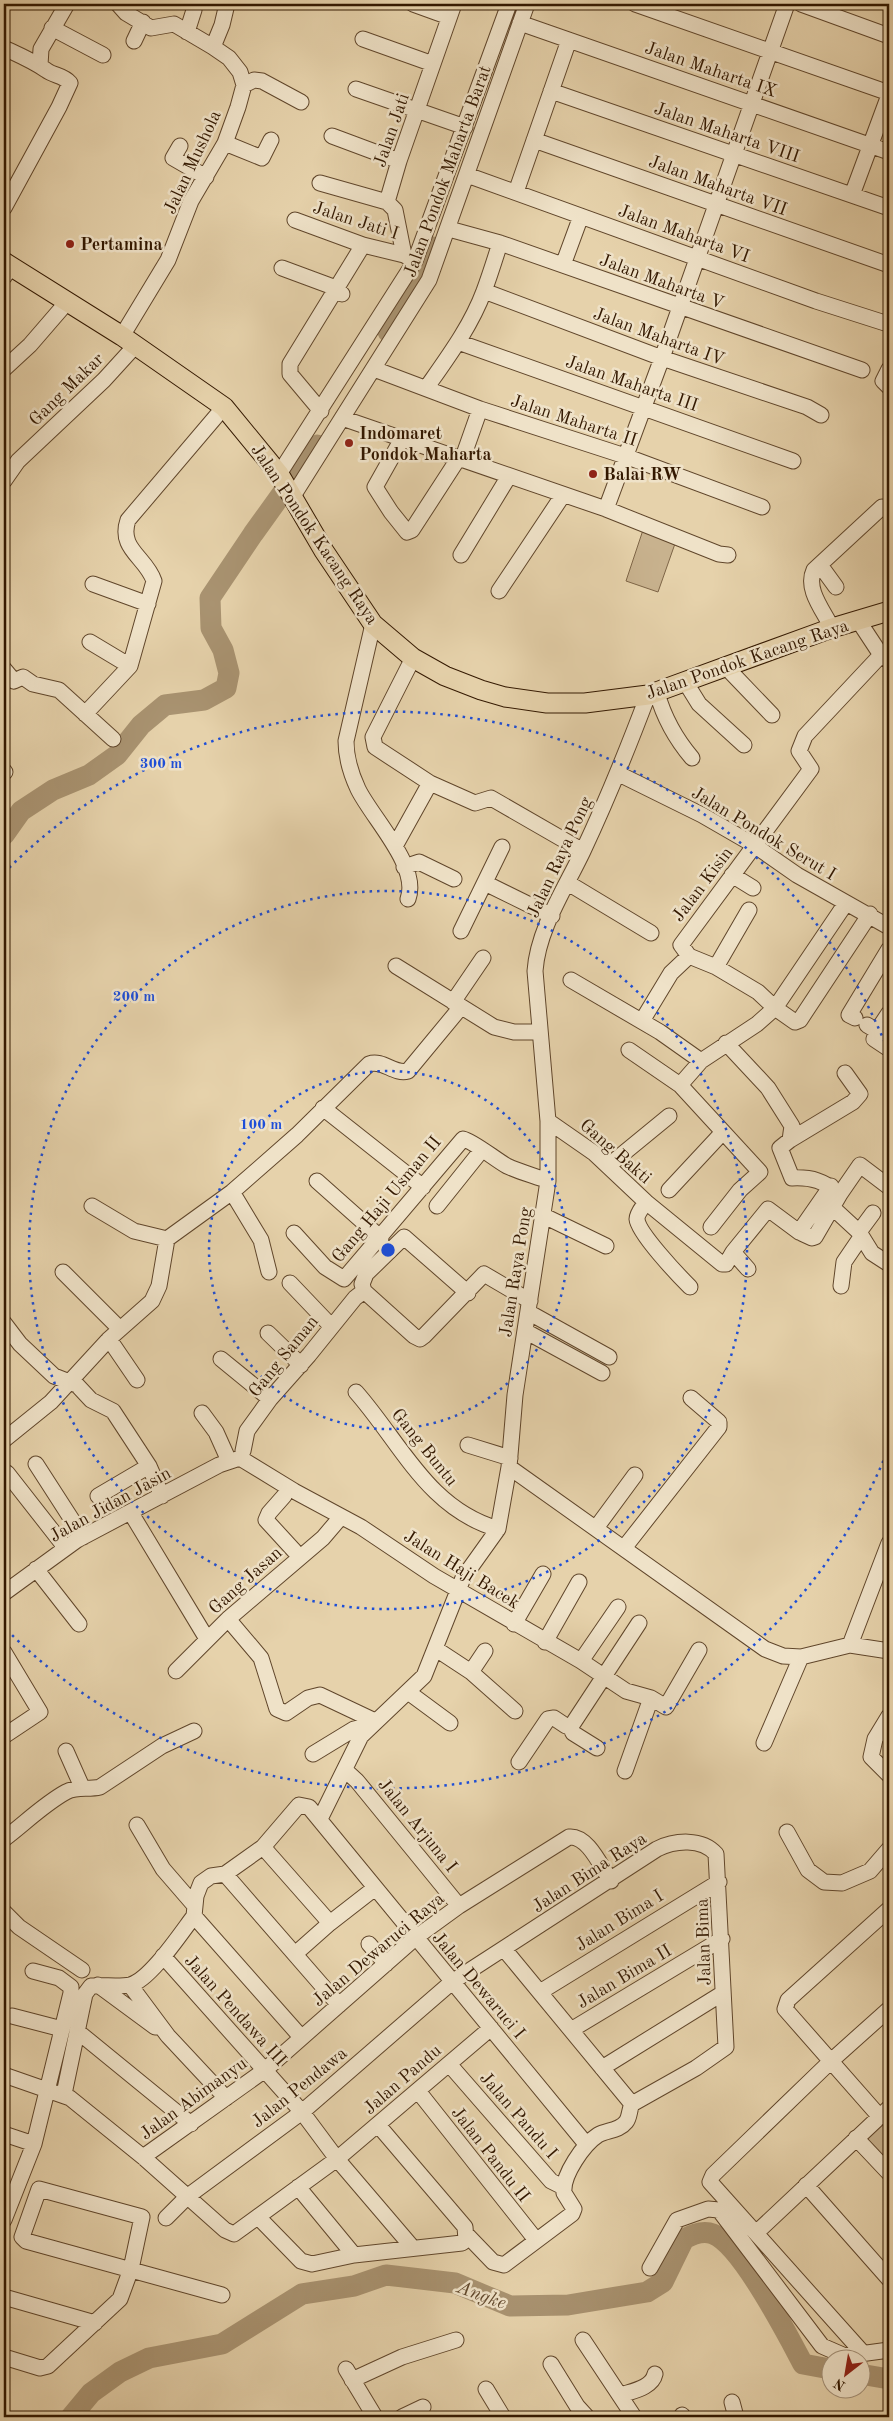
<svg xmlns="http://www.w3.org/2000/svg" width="893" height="2421" font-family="'Old Standard TT',serif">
  <rect width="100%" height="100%" fill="#e6d2ab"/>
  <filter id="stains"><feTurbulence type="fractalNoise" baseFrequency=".004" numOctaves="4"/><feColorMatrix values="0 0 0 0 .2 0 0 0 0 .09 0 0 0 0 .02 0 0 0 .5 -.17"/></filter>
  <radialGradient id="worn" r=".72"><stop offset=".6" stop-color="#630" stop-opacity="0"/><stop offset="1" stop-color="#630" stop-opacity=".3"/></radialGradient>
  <path fill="#c8b28e" stroke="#7e6547" d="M644,527l33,11 -19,54 -32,-11z
    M889,2115v53l-26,-29z"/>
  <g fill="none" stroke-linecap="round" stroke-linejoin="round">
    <path stroke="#a99371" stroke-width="21" d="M388,332l36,-61 9,-24
      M4,835l17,-24 32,-21 36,-15 28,-20 24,-30 24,-20 39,-5 22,-12 3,-15 -6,-23 -12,-22 -1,-30 43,-64 64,-89
      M860,2374l29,5
      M71,2417l20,-24 29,-21 29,-14 73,-14 80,-50 52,-8 32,-11 69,8 55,23 58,-1 79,-13 16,-10 21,-43c9,-5 19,-9 29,-5 29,11 75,102 90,130l27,5"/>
    <g stroke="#60462b" stroke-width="17">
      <path id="minor" d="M118,4l8,9 25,15 23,-4 39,23
        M413,4l36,13
        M635,4l254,89
        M801,4l88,32
        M520,23l369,129
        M52,28l51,27
        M187,32l7,-22 -1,-6
        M363,39l70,25
        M134,41l9,-19
        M4,48c15,7 29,13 42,22 8,6 17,5 24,13l-11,24 -55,101
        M40,65l1,-16 26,-45
        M244,85l10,-5 8,1 39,21
        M356,89l109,38
        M551,91l338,117
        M332,136l67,25
        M534,140l355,125
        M225,143l37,15 9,-18
        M180,146l-7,12 33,19
        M467,175l349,126 72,23
        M320,183l67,19 8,8 9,45 11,6
        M516,192l53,-152
        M852,195l37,-100
        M387,202l12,-41 55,-157
        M295,220l68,25 41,10
        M449,229l51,14 362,127
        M563,265l18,-49
        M282,268l54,20 6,6
        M4,277l7,-11
        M484,291l178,67 145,49 14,8
        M122,336l46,-76 23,-59 34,-58 13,-36 6,-22 -4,-13 -11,-14 -16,-11 9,-22 5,-21
        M458,342l335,119
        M4,369l26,-24 38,-44
        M374,369l106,40 145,47 137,51
        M889,369l-6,12 6,6
        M427,387c21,-30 44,-61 57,-96 6,-16 11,-32 16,-48
        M321,411l-31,-37v-10l73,-119
        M342,418l264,91 113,45 9,1
        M402,439l-27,48 16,25 16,20 5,-2 46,-71
        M462,460l18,-51
        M279,474l136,-213 94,-257
        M4,481l14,-20 86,-81 31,-34
        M293,496l136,-216 98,-276
        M606,509l56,-151 125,-354
        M461,555l48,-79
        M820,565l16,22
        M93,584l55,20
        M499,591l64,-96
        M858,620l23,35 7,5
        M373,624l-27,117c0,17 5,33 12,48 14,29 62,77 50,110
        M832,628c-9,-18 -27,-39 -18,-58l68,-63
        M90,642l40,24
        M413,658l-40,79 2,10 55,36 45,20 16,-5 92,53
        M725,666l47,49
        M4,669l10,12 9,-4 10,7 26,6 54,49
        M686,683l13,21 45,41
        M657,693c7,25 18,45 35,65
        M85,714l45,-48 24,-85c-8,-24 -36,-32 -26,-61l96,-113
        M4,771l1,1
        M619,774l83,41 52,30 43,30 92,52
        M395,846l35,-63
        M404,867l15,-5 35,17
        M732,875l21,13
        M485,883l67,33
        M568,883l83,50
        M870,914l-70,106 -5,2 -20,-14 -17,-16 -42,-25 -27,-11 -8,-11 130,-176 -12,-18 6,-15 76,-81
        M461,931l41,-84
        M396,966l98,61 20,5h26
        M716,967l33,-57
        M571,980l89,52 41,29
        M453,1002l30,-44
        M855,1018l-6,-3 40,-66
        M642,1021l29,-48 18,-17
        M867,1025l10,6 -3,8 15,10
        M877,1031l12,-18
        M726,1043l42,45 24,38 -2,14 -10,8 12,30c20,-1 32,3 48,16l20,-29 29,22
        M629,1050l51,35 80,87 -20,18 -29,37
        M680,1085l21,-24 56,-37 18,-16 71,-105
        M323,1108l100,79
        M548,1121l46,32 52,49 76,62h4l7,-12 15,17
        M790,1140l63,-38 7,-8 -15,-21
        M608,1166l61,-50
        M317,1181l64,57
        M669,1190l54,-58
        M232,1192l29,48 8,32
        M646,1202c-3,5 -9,11 -9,17 1,14 42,57 53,68
        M92,1206l42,25 33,8
        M437,1206l44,-55
        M833,1208l26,24 13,21 17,11
        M542,1215l64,31
        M799,1232l32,-46
        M859,1232l14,-19
        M294,1233l31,34 19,12 119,-140c10,2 33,21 44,27 13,6 28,10 41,15
        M733,1252l35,-43 31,23 13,6 3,-1 25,-43
        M63,1272l57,57
        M290,1283l41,43
        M841,1286l3,-24 17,-25
        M468,1293l-64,-56 -38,37 -4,10 2,7 50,45 6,3 4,-3 60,-62 46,27
        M528,1312l81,45
        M4,1323l16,21 34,32 23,9 14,15 22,11 36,55 13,30
        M525,1331l77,42
        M268,1333l33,32
        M109,1339l28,41
        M221,1359l49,40
        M356,1392c45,51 72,117 142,137
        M202,1413l14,19 13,29
        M4,1440l47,-38 58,-63 43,-38 7,-15 8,-47 65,-47 65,-57 72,-71c14,-5 25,11 39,7l53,-64
        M468,1445l42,13
        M243,1451l4,-20 23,-32 39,-44 46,-57 9,-7
        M36,1464l47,73
        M509,1467l256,182 18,7 18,1 49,-12 39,6
        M7,1473l58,74
        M98,1496l51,-30
        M284,1496l-15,17 -3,7 33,36
        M131,1513l76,126
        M596,1528l39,-53
        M624,1548l95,-121v-5l-28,-24
        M36,1569l43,55
        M4,1593l73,-53 142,-75 21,-7 54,33 67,36 73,49 147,85 45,30 25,7 15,9 33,-57
        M228,1619l33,39 16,51 9,4 22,-15 12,-3 55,26
        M514,1624l29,-50
        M545,1642l34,-60
        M850,1645l39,-102
        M436,1649l35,23 44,39
        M4,1652l36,60 -36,24
        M581,1661l37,-54
        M176,1671l52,-52 95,-81 17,-20
        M471,1672l14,-21
        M408,1692l42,31
        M889,1716l-14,23 -4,18 18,18
        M570,1727l3,6 24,15
        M764,1743l37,-86
        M66,1751l16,36
        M313,1754l41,-25 16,-4
        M519,1762l29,-43 6,-1 12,8 6,-1 67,-102
        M345,1770l12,11 102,125
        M625,1771l26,-73
        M320,1819l41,-83 63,-60 39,-98 35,-49 11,-62 6,-72 33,-214v-60l-13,-150c3,-42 30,-82 48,-120 24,-51 45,-103 65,-156
        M137,1825l26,44 32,37
        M787,1832l21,38 16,12 18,1 28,-12 19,-22
        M4,1839c20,-15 40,-35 62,-47 11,-6 22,-2 34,-5l62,-41 32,-15
        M263,1847l67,76 -35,31
        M225,1874l114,131
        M4,1912l15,15 63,43
        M194,1916l2,-20 5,-13 10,-7 14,-2 38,-27 36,-42 10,2 277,337
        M194,1916l107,121
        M330,1923l45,-35
        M369,1944l17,20
        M504,1949l128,155
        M163,1956l139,156 35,47 76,89
        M98,1985l57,42
        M130,1985l38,51 58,62
        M540,1992l179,-110
        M12,2016l50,13
        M571,2030l151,-91
        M77,2031l114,93
        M449,2064l102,117 12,6
        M602,2068l121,-75
        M4,2075l66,23 73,59 82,73 9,4 103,-75 154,-131
        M418,2091l118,149
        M64,2094l21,-100 6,-8c11,-1 30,1 39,-1 20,-5 51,-52 64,-69
        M880,2117l-95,-108 3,-9 101,-91
        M4,2134l30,10
        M856,2138l33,35
        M143,2157l122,-87 150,-132 44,-32 110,-69c19,-2 32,30 42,44
        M806,2185l83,94
        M298,2187l56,68
        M166,2218l22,-22 114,-84 150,-130 205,-133c18,-9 45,-11 59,5l10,193 -30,21 -64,36
        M259,2218l42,43 11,3 42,-9 108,-12 4,-3 -1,-13 -87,-102
        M4,2220l30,-76 37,-151v-6l-12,-9 -26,-7
        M756,2233l133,-125
        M467,2235l26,27 11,3 68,-51 2,-5 -10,-16c-2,-18 20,-49 34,-58 9,-5 21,-4 28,-13 4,-5 3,-12 6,-18
        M650,2268l27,-48 31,-11 11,1 103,136 23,10 44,-6
        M4,2297l91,26
        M583,2340l51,77
        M863,2353l-153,-171 3,-7 118,-114 58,-52
        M4,2357l36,11 8,-2 72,-67 11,-30 11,-52 -103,-28 -17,48 4,4 196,54
        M551,2364l26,42 10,11
        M346,2369l29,48
        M352,2380l50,-23 54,-17
        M486,2389l17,28
        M621,2395c11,-4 31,-7 34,-21
        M732,2402l4,15
        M402,2417l21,-10
        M681,2417l1,-2"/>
    </g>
    <g stroke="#331800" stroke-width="21">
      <path id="major" d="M4,262l118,74 102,71 55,67 45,77 49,73 40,34 32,18 36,14 24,7 42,6h38l63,-8 184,-67 57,-17"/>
    </g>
    <use href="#minor" stroke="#efe2c8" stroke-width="15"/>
    <use href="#major" stroke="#e6d2ab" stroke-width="19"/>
  </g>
  <g fill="none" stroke="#1d4ed8" stroke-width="2.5" stroke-dasharray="2.5 5">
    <circle cx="388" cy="1250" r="179"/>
    <circle cx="388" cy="1250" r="359"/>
    <path d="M889 1447A538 538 0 0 1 4 1627M4 873A538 538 0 0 1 889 1053"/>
  </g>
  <g fill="#8f2418" stroke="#efe2c8" stroke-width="2">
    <circle cx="70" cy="244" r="5"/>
    <circle cx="349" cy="443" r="5"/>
    <circle cx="593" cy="474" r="5"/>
  </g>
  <g text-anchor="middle" stroke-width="5" stroke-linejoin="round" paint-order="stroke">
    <g font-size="18" fill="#331800" stroke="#efe2c8">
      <text transform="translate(711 69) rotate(19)" y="6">Jalan Maharta IX</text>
      <text transform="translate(391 130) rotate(-71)" y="6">Jalan Jati</text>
      <text transform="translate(727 132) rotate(19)" y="6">Jalan Maharta VIII</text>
      <text transform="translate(192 162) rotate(-65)" y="6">Jalan Mushola</text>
      <text transform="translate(447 171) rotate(-70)" y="6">Jalan Pondok Maharta Barat</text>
      <text transform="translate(718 185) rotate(20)" y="6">Jalan Maharta VII</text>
      <text transform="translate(356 220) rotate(18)" y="6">Jalan Jati I</text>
      <text transform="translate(684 233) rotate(20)" y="6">Jalan Maharta VI</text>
      <text transform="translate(662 281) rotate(20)" y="6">Jalan Maharta V</text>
      <text transform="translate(659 336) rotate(20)" y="6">Jalan Maharta IV</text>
      <text transform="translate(632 383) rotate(19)" y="6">Jalan Maharta III</text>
      <text transform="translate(66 389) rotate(-44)" y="6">Gang Makar</text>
      <text transform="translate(574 420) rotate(18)" y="6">Jalan Maharta II</text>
      <text transform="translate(315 534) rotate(56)" y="6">Jalan Pondok Kacang Raya</text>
      <text transform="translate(747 659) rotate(-19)" y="6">Jalan Pondok Kacang Raya</text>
      <text transform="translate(764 833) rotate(31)" y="6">Jalan Pondok Serut I</text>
      <text transform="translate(559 857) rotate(-65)" y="6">Jalan Raya Pong</text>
      <text transform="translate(702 884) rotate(-53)" y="6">Jalan Kisin</text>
      <text transform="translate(616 1151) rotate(41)" y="6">Gang Bakti</text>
      <text transform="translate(386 1199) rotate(-50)" y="6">Gang Haji Usman II</text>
      <text transform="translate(515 1272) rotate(-81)" y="6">Jalan Raya Pong</text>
      <text transform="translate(283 1356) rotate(-51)" y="6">Gang Saman</text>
      <text transform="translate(425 1447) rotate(51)" y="6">Gang Buntu</text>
      <text transform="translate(110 1504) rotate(-29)" y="6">Jalan Jidan Jasin</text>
      <text transform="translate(462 1569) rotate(32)" y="6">Jalan Haji Bacek</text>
      <text transform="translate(245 1580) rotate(-42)" y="6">Gang Jasan</text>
      <text transform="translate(418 1825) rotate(51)" y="6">Jalan Arjuna I</text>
      <text transform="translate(589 1872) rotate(-33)" y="6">Jalan Bima Raya</text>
      <text transform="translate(619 1920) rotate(-32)" y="6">Jalan Bima I</text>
      <text transform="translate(703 1942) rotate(-92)" y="6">Jalan Bima</text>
      <text transform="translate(378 1949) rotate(-40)" y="6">Jalan Dewaruci Raya</text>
      <text transform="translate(624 1976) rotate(-31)" y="6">Jalan Bima II</text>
      <text transform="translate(479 1985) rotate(50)" y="6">Jalan Dewaruci I</text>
      <text transform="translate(236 2010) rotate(48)" y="6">Jalan Pendawa III</text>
      <text transform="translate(402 2079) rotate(-41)" y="6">Jalan Pandu</text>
      <text transform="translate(299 2087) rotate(-39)" y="6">Jalan Pendawa</text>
      <text transform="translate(193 2098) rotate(-36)" y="6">Jalan Abimanyu</text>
      <text transform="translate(519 2115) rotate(49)" y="6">Jalan Pandu I</text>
      <text transform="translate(491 2154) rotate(52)" y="6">Jalan Pandu II</text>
    </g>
    <g font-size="18" font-weight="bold" fill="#331800" stroke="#efe2c8" text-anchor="start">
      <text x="80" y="250">Pertamina</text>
      <text x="359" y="439">Indomaret<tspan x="359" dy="21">Pondok Maharta</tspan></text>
      <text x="603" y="480">Balai RW</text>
    </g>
    <g font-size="19" font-style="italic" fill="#62492d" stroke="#efe2c8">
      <text transform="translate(482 2294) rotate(20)" y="7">Angke</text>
    </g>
  </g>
  <circle cx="388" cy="1250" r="8" fill="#1d4ed8" stroke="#efe2c8" stroke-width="2.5"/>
  <g font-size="15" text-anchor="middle" font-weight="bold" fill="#1d4ed8" stroke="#efe2c8" stroke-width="5" stroke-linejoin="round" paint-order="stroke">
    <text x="161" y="768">300 m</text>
    <text x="134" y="1001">200 m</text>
    <text x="261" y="1129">100 m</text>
  </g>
  <rect width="893" height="2421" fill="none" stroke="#e6d2ab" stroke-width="20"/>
  <rect x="5" y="5" width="883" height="2411" fill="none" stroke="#331800" stroke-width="2.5"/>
  <rect x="10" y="10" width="873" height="2401" fill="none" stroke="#331800"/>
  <g transform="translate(846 2374) rotate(211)"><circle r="24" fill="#efe2c8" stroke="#a49178"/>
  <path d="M0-4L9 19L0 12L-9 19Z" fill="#8f2418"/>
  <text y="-8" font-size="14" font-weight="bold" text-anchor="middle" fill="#331800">N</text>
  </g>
  <rect width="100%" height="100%" filter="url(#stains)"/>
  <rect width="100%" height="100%" fill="url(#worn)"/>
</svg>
